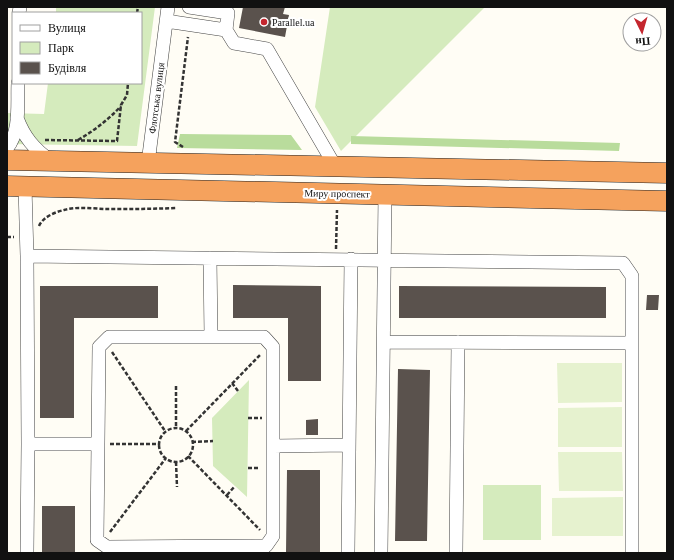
<svg xmlns="http://www.w3.org/2000/svg" width="674" height="560" font-family="'Times New Roman',serif">
  <rect width="100%" height="100%" fill="#fffdf5"/>
  <path fill="#d5ebbd" d="M56,7h99l-18,139 -130,-2v-31l37,1 4,-31h93v-70h-85z
    M330,7h155l-144,144 -26,-44z
    M249,380l-2,117 -34,-31 -1,-48z
    M483,485h58v55h-58z"/>
  <path fill="#b9dc9c" d="M180,134l111,1 11,15 -125,-2z
    M351,136l269,7 -1,8 -268,-7z"/>
  <path fill="#e6f2cf" d="M557,363h65v39l-64,1z
    M622,407v40h-64v-39z
    M558,452h64l1,39h-64z
    M623,497v39h-71v-38z"/>
  <path fill="#5a524d" d="M243,7h42l-2,7 6,1 -4,22 -46,-9z
    M233,285l88,1v95h-33v-63h-55z
    M40,286h118v32h-84v100h-34z
    M399,286l207,1v31h-207z
    M647,295h12l-1,15h-12z
    M398,369l32,1 -3,171h-32z
    M318,419v16h-12v-15z
    M287,470h33v83h-34z
    M42,506h33v47h-33z"/>
  <g fill="none" stroke-linecap="round" stroke-linejoin="round">
    <g stroke="#444" stroke-width="14">
      <path id="minor" d="M189,7l39,6 -2,17 8,13 33,6 68,117
        M19,13l1,-6
        M166,21l60,9
        M17,118c7,19 17,31 34,43
        M7,148c14,-17 10,-44 11,-65
        M148,163l20,-156
        M25,187l2,69
        M210,258l1,79
        M384,342l248,1
        M28,444h70
        M273,446v-99l-9,-10h-155l-10,10 -2,193 10,7 159,-1 7,-10v-90l76,-1
        M27,553l1,-109 -1,-188 596,7 9,13v277
        M348,553l3,-294
        M381,553l4,-359
        M456,553l2,-211"/>
    </g>
    <g stroke="#222" stroke-width="21">
      <path id="highway" d="M7,160l660,13
        M7,186l660,15"/>
    </g>
    <path stroke="#333" stroke-width="2.5" stroke-dasharray="4 2" stroke-linecap="butt" d="M137,13l1,-6
      M45,140l72,1 4,-36 6,-10 1,-12
      M78,140c17,-10 30,-20 43,-34
      M183,147l-8,-5 13,-105
      M39,226c4,-9 16,-14 25,-16 14,-4 30,-1 44,-1 23,0 45,0 68,-1
      M7,237h7
      M336,249l1,-39
      M112,352l53,79
      M232,383l6,8
      M176,386v42
      M248,418h14
      M159 445a17 17 0 1 1 34 0a17 17 0 1 1-34 0Z
      M186,431l74,-76
      M192,442l21,-1
      M110,444h49
      M188,456l72,74
      M176,462l1,25
      M248,468h12
      M227,495l8,-9
      M110,532l56,-74"/>
    <use href="#minor" stroke="#fff" stroke-width="13"/>
    <use href="#highway" stroke="#f5a25d" stroke-width="20"/>
  </g>
  <circle fill="#c4262e" stroke="#fff" stroke-width="1.5" cx="264" cy="22" r="4"/>
  <g text-anchor="middle" stroke-width="4" stroke-linejoin="round" paint-order="stroke">
    <g font-size="10" fill="#111" stroke="#fff" text-anchor="start">
      <text x="272" y="26">Parallel.ua</text>
    </g>
    <g font-size="10" fill="#111" stroke="#fff">
      <text transform="translate(156 98) rotate(-83)" y="4">Флотська вулиця</text>
      <text transform="translate(337 193) rotate(1)" y="4">Миру проспект</text>
    </g>
  </g>
  <rect width="674" height="560" fill="none" stroke="#111111" stroke-width="16"/>
  <rect x="12" y="12" width="130" height="72" fill="#ffffff" stroke="#a0a0a0"/>
  <rect x="20" y="25" width="20" height="6" fill="#ffffff" stroke="#a0a0a0"/>
  <text x="48" y="32" font-size="12" fill="#111111">Вулиця</text>
  <rect x="20" y="42" width="20" height="12" fill="#d5ebbd" stroke="#a0a0a0"/>
  <text x="48" y="52" font-size="12" fill="#111111">Парк</text>
  <rect x="20" y="62" width="20" height="12" fill="#5a524d" stroke="#a0a0a0"/>
  <text x="48" y="72" font-size="12" fill="#111111">Будівля</text>
  <g transform="translate(642 32) rotate(175)"><circle r="19" fill="#ffffff" stroke="#a0a0a0"/>
  <path d="M0-3L7 15L0 10L-7 15Z" fill="#c4262e"/>
  <text y="-6" font-size="11" font-weight="bold" text-anchor="middle" fill="#111111">Пн</text>
  </g>
</svg>
